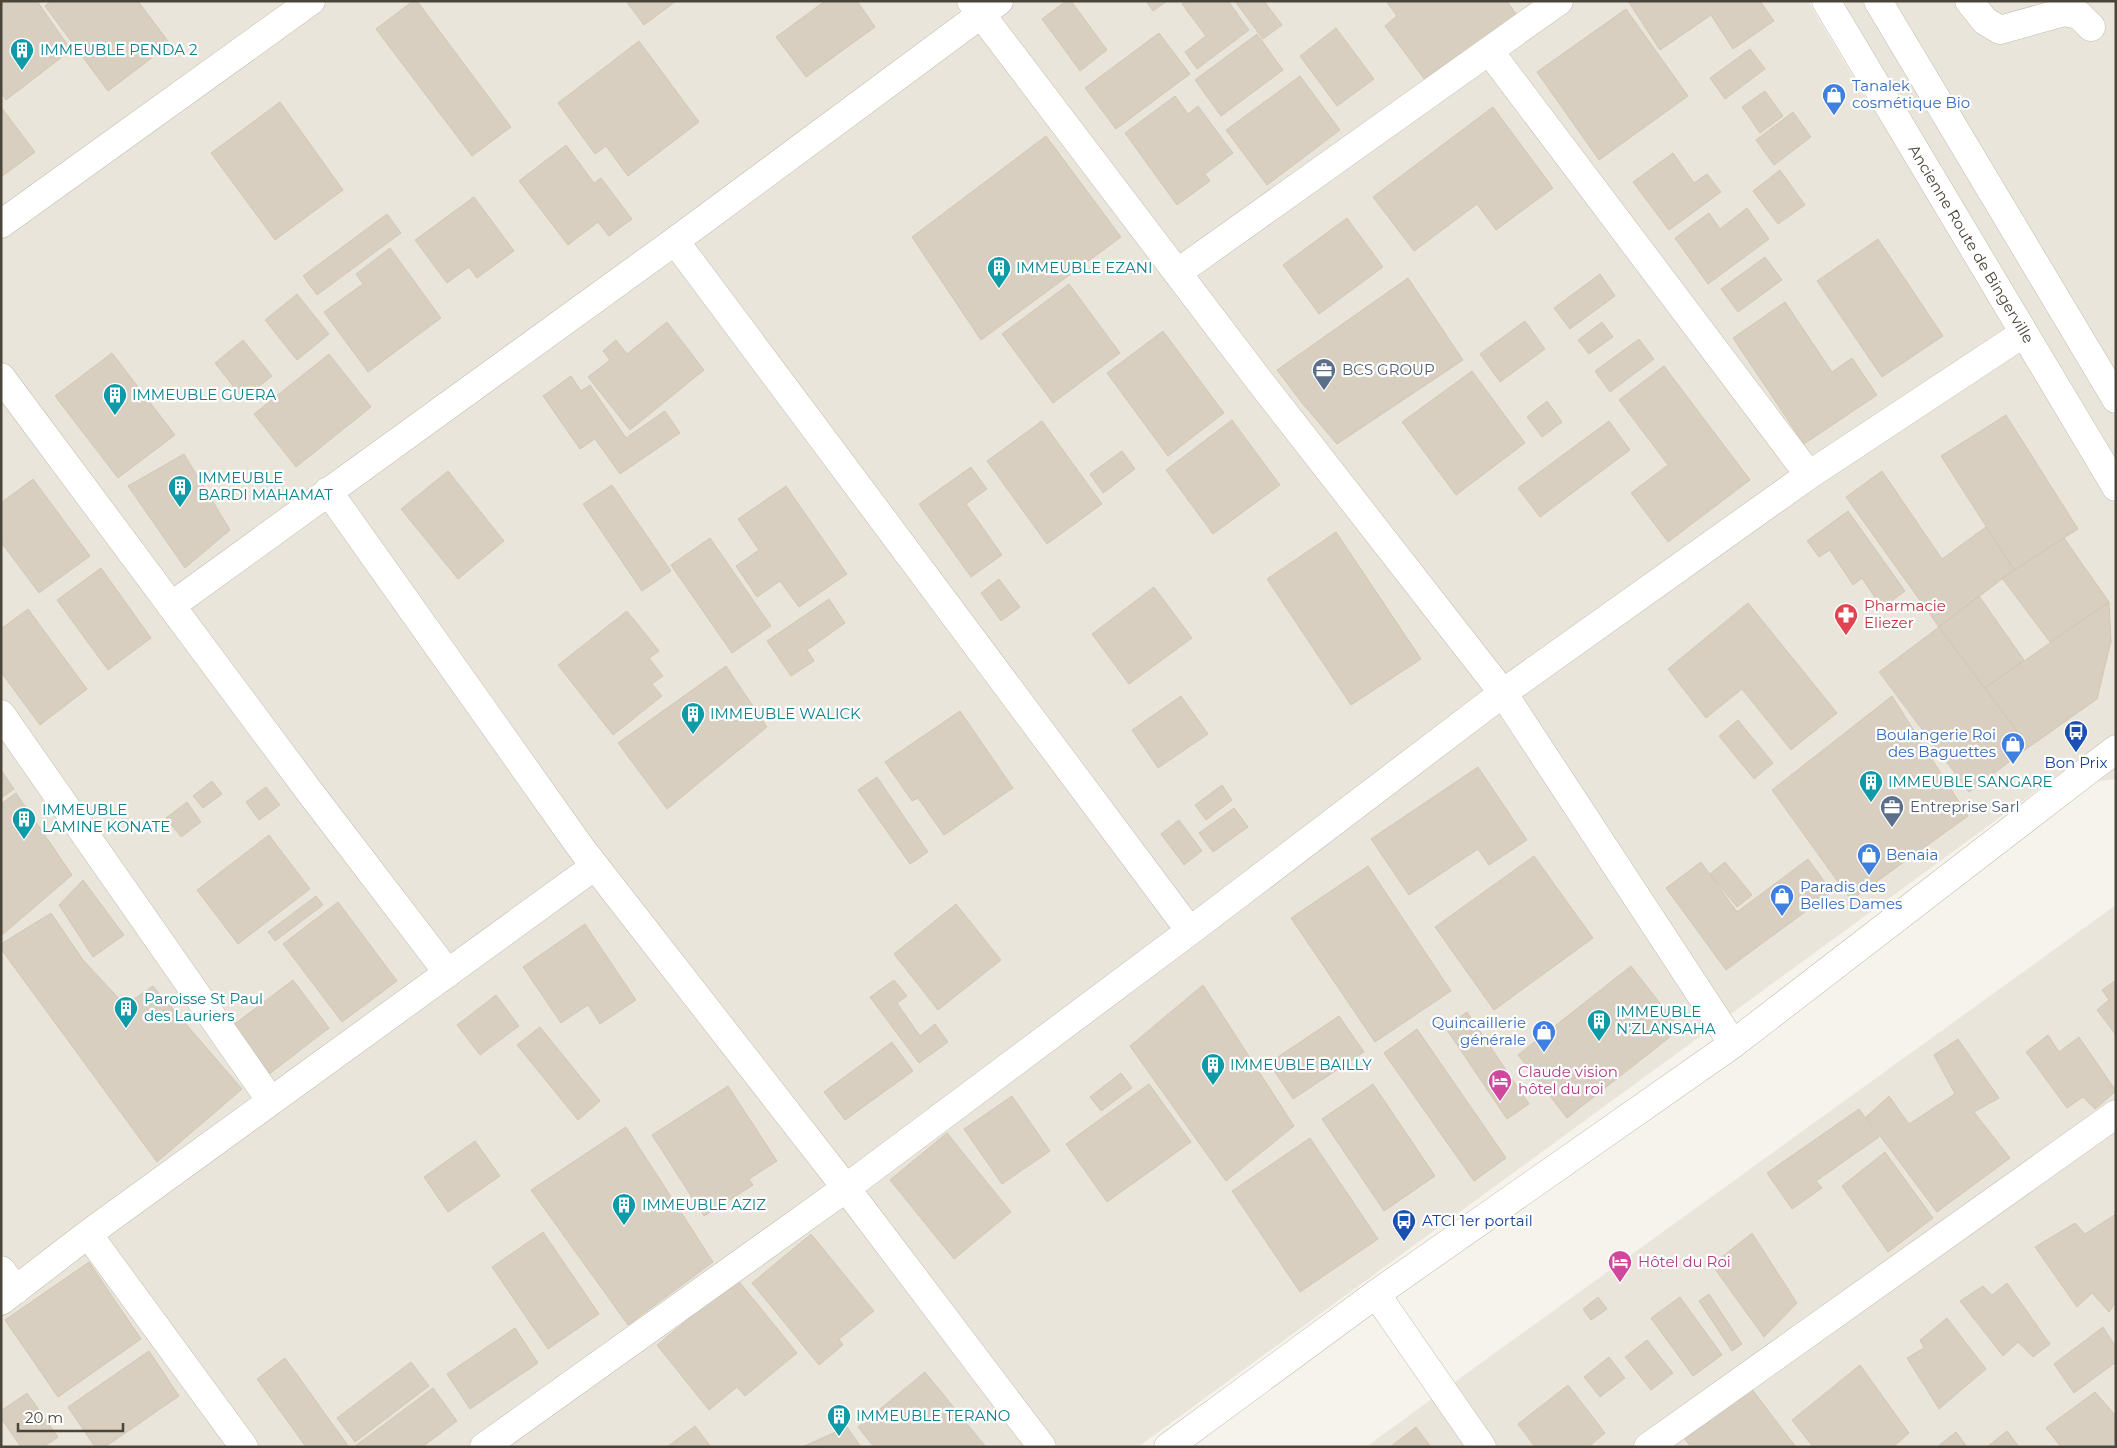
<svg xmlns="http://www.w3.org/2000/svg" width="2117" height="1448" font-family="Montserrat,sans-serif">
  <rect width="100%" height="100%" fill="#f6f3ec"/>
  <path fill="#eae5da" d="M1,1h1807l65,109 -35,-109h278v778l-23,3 -9,-26 -946,691h-1137z
    M2116,905v542h-750l104,-76z"/>
  <path fill="#d8cfc1" stroke="#d3c7b4" d="M1,1h36l34,49 -65,50 -5,-7z
    M51,1h87l32,43 -62,47 -63,-85z
    M413,1h4l94,126 -39,29 -96,-127z
    M626,1h50l-32,24z
    M825,1h32l18,26 -69,50 -30,-40z
    M1066,1h5l36,49 -27,21 -38,-52z
    M1146,1h21l-14,10z
    M1186,1h42l21,29 -52,39 -12,-17 21,-16 -24,-32z
    M1235,1h29l18,24 -19,14z
    M1386,1h121l11,16 -90,67 -43,-58 12,-10z
    M1628,1h132l14,20 -41,28 -22,-34 -51,35z
    M1626,9l62,87 -89,64 -62,-88z
    M1336,28l38,51 -37,27 -37,-50z
    M1159,33l31,41 -74,55 -31,-41z
    M1257,34l26,36 -62,46 -26,-36z
    M639,41l60,81 -71,54 -22,-30 -11,8 -37,-51z
    M1750,49l15,20 -40,30 -15,-21z
    M1300,76l40,54 -73,55 -41,-55z
    M1765,91l18,25 -23,17 -18,-26z
    M1175,96l13,18 10,-8 35,47 -28,21 5,7 -33,24 -52,-72z
    M280,102l63,88 -68,50 -64,-87z
    M1,107l34,45 -34,25z
    M1493,107l60,81 -57,42 -19,-26 -63,47 -41,-54z
    M1793,112l18,25 -37,28 -18,-25z
    M1046,136l75,101 -140,103 -69,-103z
    M566,145l28,38 7,-5 31,41 -23,17 -11,-14 -30,23 -49,-64z
    M1673,153l21,30 13,-9 14,18 -52,38 -36,-48z
    M1780,170l25,35 -27,19 -25,-33z
    M474,197l40,54 -37,27 -8,-11 -22,16 -32,-43z
    M1747,208l22,31 -61,45 -33,-46 34,-25 11,16z
    M387,214l14,19 -84,62 -14,-19z
    M1347,218l36,49 -64,47 -36,-49z
    M1878,239l65,97 -61,41 -65,-96z
    M390,248l51,70 -73,54 -44,-60 39,-28 -7,-10z
    M1765,257l17,23 -44,32 -17,-23z
    M1600,274l15,22 -45,33 -16,-21z
    M1408,278l55,82 -126,84 -35,-41 -25,-33z
    M1069,284l51,69 -67,50 -51,-69z
    M297,294l32,40 -32,26 -32,-40z
    M1785,302l47,70 20,-14 25,37 -73,49 -71,-106z
    M1525,321l20,28 -45,33 -20,-28z
    M667,322l37,48 -74,60 -42,-53 22,-17 -7,-9 13,-11 11,14z
    M1602,322l11,15 -24,17 -11,-14z
    M1163,331l61,82 -56,43 -61,-83z
    M1639,339l15,20 -44,33 -15,-21z
    M243,340l29,36 -29,23 -28,-36z
    M112,353l63,82 -57,43 -63,-82z
    M329,354l42,53 -75,60 -42,-53z
    M1664,366l86,114 -82,62 -37,-49 37,-28 -49,-65z
    M1472,371l53,72 -69,52 -54,-73z
    M571,376l10,15 9,-6 36,53 39,-27 15,22 -60,41 -25,-35 -15,10 -37,-53z
    M1547,401l15,21 -20,15 -15,-20z
    M2006,415l72,114 -64,41 -73,-114z
    M1232,420l48,65 -67,49 -47,-64z
    M1042,421l60,83 -55,40 -60,-83z
    M1609,421l21,29 -90,67 -22,-29z
    M1122,451l13,18 -32,24 -13,-19z
    M184,454l46,76 -45,38 -57,-82z
    M971,467l16,22 -21,15 36,51 -31,22 -52,-73z
    M448,471l56,70 -46,38 -57,-70z
    M1882,471l60,88 44,-32 28,43 -75,57 -93,-130z
    M33,479l57,77 -51,37 -38,-51v-39z
    M612,485l59,86 -29,20 -59,-87z
    M786,486l61,88 -48,33 -19,-26 -23,16 -21,-31 23,-16 -21,-31z
    M1848,511l57,80 -23,17 -20,-30 -9,7 -23,-35 -11,7 -12,-16z
    M1336,532l85,127 -70,46 -84,-126z
    M710,538l61,88 -39,27 -61,-88z
    M2064,538l45,64 -59,40 -48,-64z
    M101,568l50,70 -43,32 -51,-70z
    M999,579l21,28 -19,14 -20,-28z
    M1154,587l38,51 -63,46 -37,-50z
    M1979,596l45,64 -39,28 -46,-61z
    M829,599l16,24 -38,27 7,11 -23,15 -24,-35z
    M2109,602l2,39 -14,58 -68,48 -44,-59z
    M1748,603l89,110 -46,37 -49,-61 -36,29 -38,-49z
    M28,609l59,80 -47,36 -39,-53v-43z
    M627,611l32,40 -10,7 14,18 -11,8 10,12 -49,39 -55,-70z
    M1939,627l90,120 -60,45 -90,-120z
    M726,666l41,61 -100,82 -49,-66z
    M1181,696l27,38 -50,34 -26,-38z
    M1892,696l76,120 -117,84 -79,-110z
    M960,711l53,77 -69,47 -26,-37 -6,3 -27,-39z
    M1738,720l35,43 -19,16 -35,-43z
    M1478,767l49,73 -38,25 -11,-16 -69,46 -38,-56z
    M1,770l13,19 -13,9z
    M877,777l51,75 -18,12 -52,-74z
    M212,781l10,13 -19,14 -10,-12z
    M1222,785l10,15 -26,20 -11,-15z
    M266,787l14,18 -21,15 -13,-18z
    M16,793l56,82 -70,60 -1,-131z
    M187,802l14,20 -20,15 -15,-19z
    M1234,808l14,19 -35,25 -14,-19z
    M1179,820l23,31 -18,14 -23,-31z
    M269,835l41,54 -72,55 -41,-54z
    M1534,856l59,82 -99,72 -59,-83z
    M1808,859l24,33 -106,78 -60,-82 35,-26 36,50z
    M1725,862l27,33 -15,12 -27,-33z
    M1368,866l83,125 -76,51 -84,-124z
    M83,880l41,55 -31,22 -34,-52z
    M316,896l7,9 -48,36 -7,-9z
    M338,902l59,79 -55,41 -59,-78z
    M956,904l45,56 -63,50 -44,-56z
    M51,913l32,47 42,45 28,-19 89,103 -85,73 -156,-213v-5z
    M585,924l51,76 -36,24 -12,-19 -27,18 -38,-56z
    M1631,966l49,63 -113,89 -49,-63z
    M293,980l36,48 -61,47 -36,-49z
    M894,980l13,16 -10,7 23,33 15,-12 13,18 -29,21 -49,-66z
    M2116,980v55l-19,-25 12,-10 -7,-10z
    M1203,985l91,141 -68,55 -96,-135z
    M496,995l23,31 -39,29 -23,-30z
    M1467,1012l62,92 -22,15 -62,-92z
    M1339,1016l25,36 -71,47 -24,-36z
    M540,1027l60,74 -22,19 -61,-75z
    M1417,1029l89,129 -32,23 -90,-128z
    M2048,1035l11,17 20,-15 37,54 -21,18 -12,-12 -16,11 -41,-56z
    M1958,1039l41,59 -25,14 36,46 -73,54 -71,-95 23,-21 20,28 46,-30 -21,-39z
    M892,1042l21,29 -68,49 -21,-28z
    M1121,1073l11,15 -31,23 -11,-14z
    M1149,1084l42,58 -84,60 -41,-58z
    M1373,1084l62,92 -51,35 -62,-92z
    M728,1086l49,75 -28,18 4,6 -49,31 -52,-81z
    M1012,1096l38,55 -48,33 -38,-55z
    M1859,1109l20,28 -63,44 6,7 -30,21 -25,-36z
    M626,1127l87,135 -85,63 -97,-135z
    M947,1133l64,79 -57,47 -64,-79z
    M1310,1138l68,101 -78,53 -68,-101z
    M475,1141l25,35 -52,36 -24,-35z
    M1885,1152l48,66 -45,34 -46,-66z
    M2116,1214v88l-7,10 -17,-19 -15,14 -42,-60 40,-24 10,11z
    M543,1232l56,82 -51,35 -56,-82z
    M1752,1233l45,70 -33,34 -52,-72z
    M811,1234l63,77 -35,28 4,6 -24,20 -67,-82z
    M89,1262l52,77 -83,58 -53,-77z
    M737,1279l60,74 -52,43 -8,-9 -28,23 -52,-65z
    M2007,1283l43,61 -17,13 -15,-15 -15,14 -43,-55 23,-15 9,9z
    M1709,1294l33,50 -10,7 -33,-50z
    M1598,1297l9,12 -16,11 -8,-11z
    M1680,1297l42,58 -29,21 -42,-58z
    M1947,1318l39,51 -47,40 -32,-51 17,-10 -4,-8z
    M2103,1327l13,20v15l-42,31 -20,-29z
    M515,1328l23,35 -68,46 -23,-35z
    M1647,1340l26,33 -22,17 -26,-33z
    M149,1351l30,45 -74,51h-10l-27,-40z
    M1609,1357l16,21 -25,19 -16,-20z
    M285,1358l64,89h-43l-49,-68z
    M411,1362l18,24 -74,56 -18,-24z
    M1860,1365l49,68 -16,14h-80l-21,-27z
    M925,1372l61,75h-112l-16,-20z
    M1568,1385l37,48 -17,14h-53l-17,-23z
    M433,1388l24,33 -35,26h-68z
    M1751,1388l45,59h-105l-6,-8z
    M2095,1392l21,24v31h-55l-15,-19z
    M27,1393l31,44 -15,10h-22l-20,-29v-7z
    M695,1426l16,21h-44z
    M847,1427l14,20h-59z
    M1416,1427l15,20h-41z
    M2007,1431l12,16h-32z
    M1956,1432l11,15h-30z"/>
  <g fill="none" stroke-linecap="round" stroke-linejoin="round">
    <g stroke="#c2bbae" stroke-width="29">
      <path id="minor" d="M971,1l287,378 245,314 230,351
        M1826,1l290,486
        M1878,1l238,398
        M1969,1l16,20 15,9 64,-18 15,3 12,12
        M1490,52l319,423
        M1,224l310,-223
        M675,241l515,690
        M1177,273l382,-272
        M1,377l308,414 139,182
        M328,491l253,357 265,340 196,259
        M171,606l504,-365 324,-240
        M1,714l270,387
        M88,1234l156,213
        M1,1270l15,20
        M1376,1294l106,153
        M1,1301l87,-67 507,-368
        M484,1447l362,-259 344,-257 313,-238 306,-218 215,-142
        M1168,1447l208,-153 357,-250 383,-295
        M1648,1447l468,-333"/>
    </g>
    <use href="#minor" stroke="#fff" stroke-width="28"/>
  </g>
  <defs>
    <g id="building-pin" transform="scale(1.25)"><path d="M0 17L-7.5 6A9.5 9.5 0 1 1 7.5 6Z" fill="#0f9aa8" stroke="#fff"/><path d="M-4-6H4V6H1V3H-1V6H-4ZM-2.5-4.3h1.7v1.8h-1.7ZM.8-4.3h1.7v1.8H.8ZM-2.5-1h1.7V.8h-1.7ZM.8-1h1.7V.8H.8Z" fill="#fff"/></g>
    <g id="shop-pin" transform="scale(1.25)"><path d="M0 17L-7.5 6A9.5 9.5 0 1 1 7.5 6Z" fill="#3f7fe0" stroke="#fff"/><path d="M-5-2.5h2.3a2.7 3.5 0 0 1 5.4 0H5L5.5 6h-11ZM-1.5-2.5h3a1.5 2.3 0 0 0-3 0Z" fill="#fff"/></g>
    <g id="office-pin" transform="scale(1.25)"><path d="M0 17L-7.5 6A9.5 9.5 0 1 1 7.5 6Z" fill="#5c6f8a" stroke="#fff"/><path d="M-6-3h4V-5.5h4V-3h4V5H-6ZM-1-4.5V-3h2v-1.5ZM-6 0V1H6V0Z" fill="#fff"/></g>
    <g id="pharmacy-pin" transform="scale(1.25)"><path d="M0 17L-7.5 6A9.5 9.5 0 1 1 7.5 6Z" fill="#e0444e" stroke="#fff"/><path d="M-2-6h4v4h4v4h-4v4h-4v-4h-4v-4h4Z" fill="#fff"/></g>
    <g id="bus-pin" transform="scale(1.25)"><path d="M0 17L-7.5 6A9.5 9.5 0 1 1 7.5 6Z" fill="#1a4fb4" stroke="#fff"/><path d="M-5-6H5V4H4V6H2V4H-2V6H-4V4H-5ZM-3.5-4V0h7V-4ZM-3.5 1.2v1.5H-2V1.2ZM2 1.2v1.5H3.5V1.2Z" fill="#fff"/></g>
    <g id="hotel-pin" transform="scale(1.25)"><path d="M0 17L-7.5 6A9.5 9.5 0 1 1 7.5 6Z" fill="#d1479c" stroke="#fff"/><path d="M-6-4.5h1.5V1H6V5H4.5V3h-9V5H-6ZM-4 0a1.8 1.8 0 1 1 3.6 0ZM.5 0V-2.5h3Q6-2.5 6 0Z" fill="#fff"/></g>
  </defs>
  <g fill-rule="evenodd">
    <use href="#building-pin" x="22" y="50"/>
    <use href="#shop-pin" x="1834" y="95"/>
    <use href="#building-pin" x="999" y="268"/>
    <use href="#office-pin" x="1324" y="370"/>
    <use href="#building-pin" x="115" y="395"/>
    <use href="#building-pin" x="180" y="487"/>
    <use href="#pharmacy-pin" x="1846" y="615"/>
    <use href="#building-pin" x="693" y="714"/>
    <use href="#bus-pin" x="2076" y="732"/>
    <use href="#shop-pin" x="2013" y="744"/>
    <use href="#building-pin" x="1871" y="782"/>
    <use href="#office-pin" x="1892" y="807"/>
    <use href="#building-pin" x="24" y="819"/>
    <use href="#shop-pin" x="1869" y="855"/>
    <use href="#shop-pin" x="1782" y="896"/>
    <use href="#building-pin" x="126" y="1008"/>
    <use href="#building-pin" x="1599" y="1021"/>
    <use href="#shop-pin" x="1544" y="1032"/>
    <use href="#building-pin" x="1213" y="1065"/>
    <use href="#hotel-pin" x="1500" y="1081"/>
    <use href="#building-pin" x="624" y="1205"/>
    <use href="#bus-pin" x="1404" y="1221"/>
    <use href="#hotel-pin" x="1620" y="1262"/>
    <use href="#building-pin" x="839" y="1416"/>
  </g>
  <g text-anchor="middle" stroke-width="4.5" stroke-linejoin="round" paint-order="stroke">
    <g font-size="15" fill="#0d838f" stroke="#fff" text-anchor="start">
      <text x="40" y="55">IMMEUBLE PENDA 2</text>
      <text x="1016" y="273">IMMEUBLE EZANI</text>
      <text x="132" y="400">IMMEUBLE GUERA</text>
      <text x="198" y="483">IMMEUBLE<tspan x="198" dy="17">BARDI MAHAMAT</tspan></text>
      <text x="710" y="719">IMMEUBLE WALICK</text>
      <text x="1888" y="787">IMMEUBLE SANGARE</text>
      <text x="42" y="815">IMMEUBLE<tspan x="42" dy="17">LAMINE KONATE</tspan></text>
      <text x="144" y="1004">Paroisse St Paul<tspan x="144" dy="17">des Lauriers</tspan></text>
      <text x="1616" y="1017">IMMEUBLE<tspan x="1616" dy="17">N'ZLANSAHA</tspan></text>
      <text x="1230" y="1070">IMMEUBLE BAILLY</text>
      <text x="642" y="1210">IMMEUBLE AZIZ</text>
      <text x="856" y="1421">IMMEUBLE TERANO</text>
    </g>
    <g font-size="15" fill="#366cbe" stroke="#fff" text-anchor="start">
      <text x="1852" y="91">Tanalek<tspan x="1852" dy="17">cosmétique Bio</tspan></text>
      <text x="1996" y="740" text-anchor="end">Boulangerie Roi<tspan x="1996" dy="17">des Baguettes</tspan></text>
      <text x="1886" y="860">Benaia</text>
      <text x="1800" y="892">Paradis des<tspan x="1800" dy="17">Belles Dames</tspan></text>
      <text x="1526" y="1028" text-anchor="end">Quincaillerie<tspan x="1526" dy="17">générale</tspan></text>
    </g>
    <g font-size="15" fill="#4b4439" stroke="#fff">
      <text transform="translate(1971 244) rotate(59)" y="5">Ancienne Route de Bingerville</text>
    </g>
    <g font-size="15" fill="#4e5e75" stroke="#fff" text-anchor="start">
      <text x="1342" y="375">BCS GROUP</text>
      <text x="1910" y="812">Entreprise Sarl</text>
    </g>
    <g font-size="15" fill="#be3a42" stroke="#fff" text-anchor="start">
      <text x="1864" y="611">Pharmacie<tspan x="1864" dy="17">Eliezer</tspan></text>
    </g>
    <g font-size="15" fill="#164399" stroke="#fff">
      <text x="2076" y="768">Bon Prix</text>
      <text x="1422" y="1226" text-anchor="start">ATCI 1er portail</text>
    </g>
    <g font-size="15" fill="#b23c85" stroke="#fff" text-anchor="start">
      <text x="1518" y="1077">Claude vision<tspan x="1518" dy="17">hôtel du roi</tspan></text>
      <text x="1638" y="1267">Hôtel du Roi</text>
    </g>
  </g>
  <rect width="2117" height="1448" fill="none" stroke="#4b4439" stroke-width="5"/>
  <path d="M18 1423v8h105v-8" fill="none" stroke="#4b4439" stroke-width="2.5"/>
  <text x="25" y="1423" font-size="15" fill="#4b4439" stroke="#ffffff" stroke-width="4" paint-order="stroke">20 m</text>
</svg>
